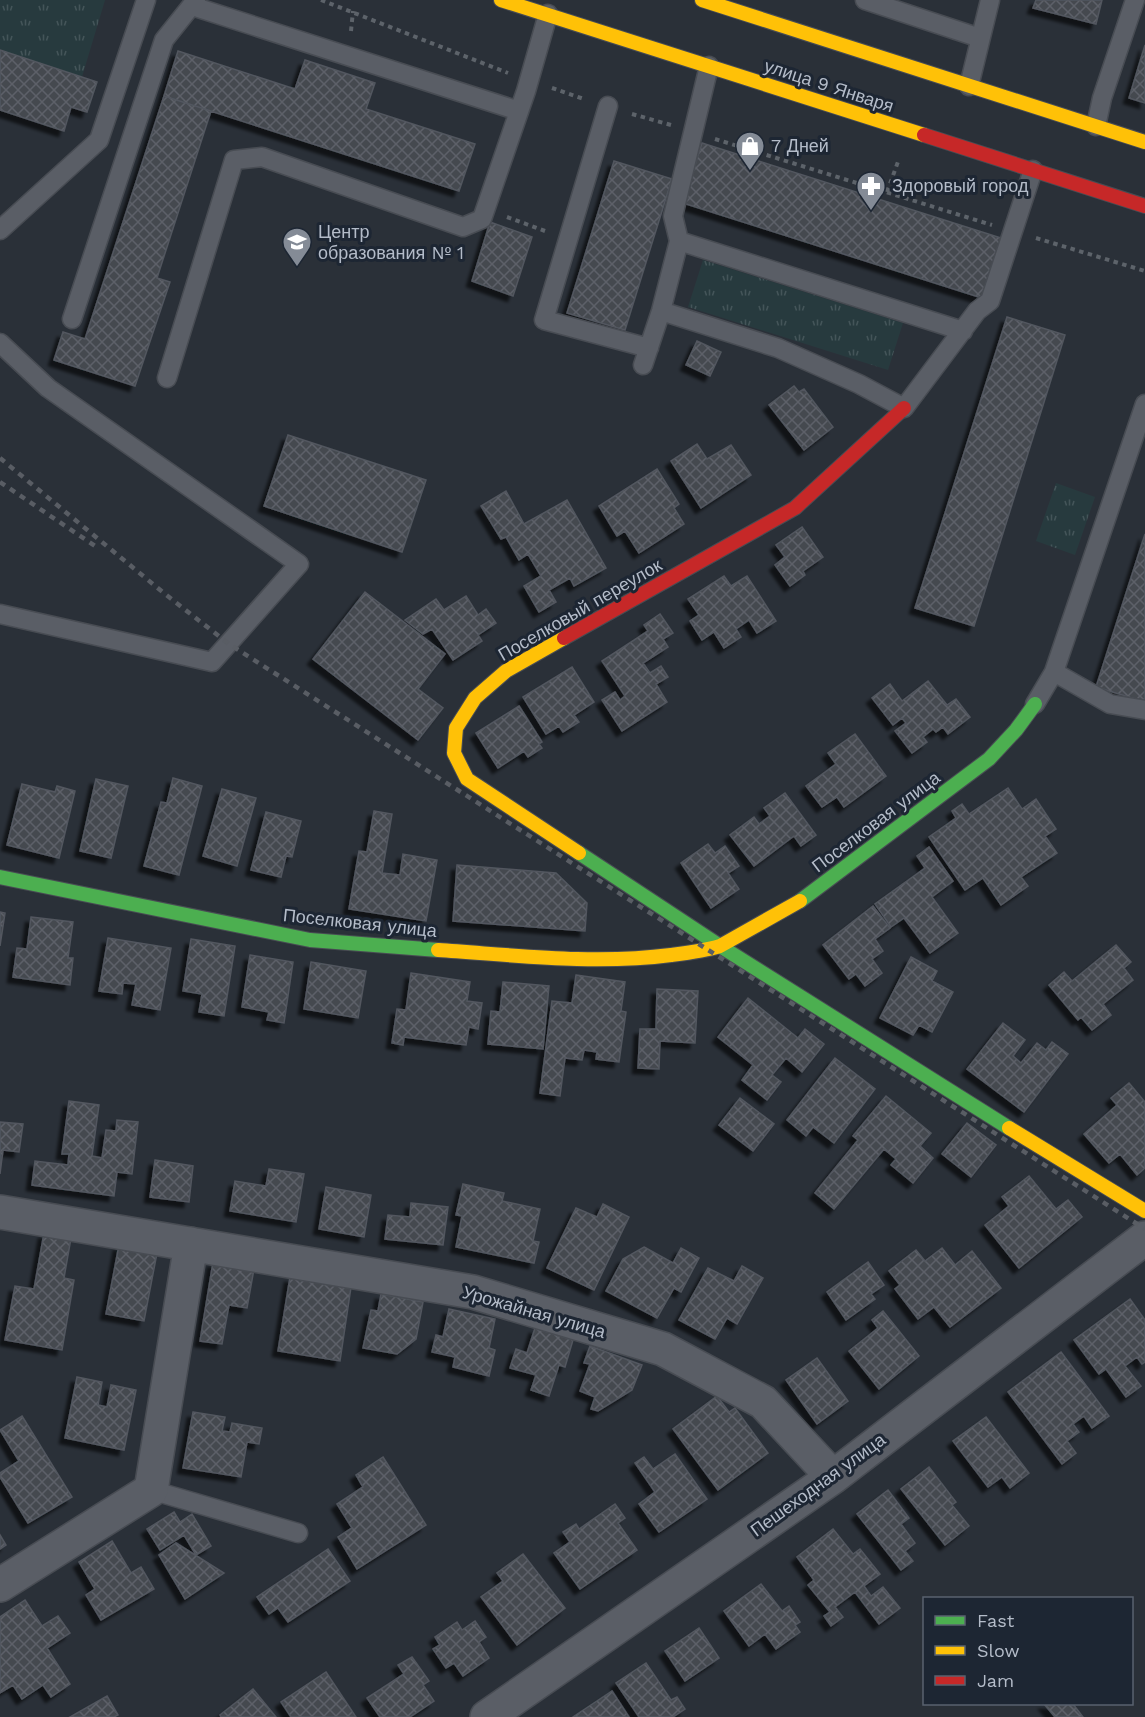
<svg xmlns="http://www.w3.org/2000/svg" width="1145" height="1717" font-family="'Work Sans',sans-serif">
  <defs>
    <pattern id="park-tufts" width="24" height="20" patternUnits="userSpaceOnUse" patternTransform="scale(1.5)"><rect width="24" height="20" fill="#273a3e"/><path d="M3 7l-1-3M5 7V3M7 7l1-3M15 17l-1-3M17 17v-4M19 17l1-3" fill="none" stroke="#445559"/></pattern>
    <pattern id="building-cross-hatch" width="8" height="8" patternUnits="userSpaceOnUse" patternTransform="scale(1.5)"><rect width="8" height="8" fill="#444950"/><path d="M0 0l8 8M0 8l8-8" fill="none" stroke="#5d6168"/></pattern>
    <filter id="shadow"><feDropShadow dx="-5.5" dy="5.5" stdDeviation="1.5" flood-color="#0009"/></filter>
  </defs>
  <rect width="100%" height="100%" fill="#2a3038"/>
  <path fill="url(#park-tufts)" d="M0,0h105l-23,77 -82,-27z
    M703,260l200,63 -15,47 -200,-63z
    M1056,483l39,14 -20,58 -39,-14z"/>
  <path fill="url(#building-cross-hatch)" stroke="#52575f" stroke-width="1.5" filter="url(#shadow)" d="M1036,0h66l-6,24 -63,-16z
    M1145,45v58l-16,-5z
    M0,50l97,32 -10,30 -16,-5 -7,24 -64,-21z
    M178,51l117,38 10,-29 70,23 -9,26 109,35 -16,47 -295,-95z
    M164,96l47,15 -54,167 13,4 -35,104 -81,-26 9,-28 22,7z
    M702,143l299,95 -19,60 -299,-95z
    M614,161l58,18 -47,151 -58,-17z
    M490,222l42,15 -19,59 -41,-15z
    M1007,317l58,18 -91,291 -59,-18z
    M697,341l24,11 -11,24 -24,-11z
    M794,386l5,6 5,-3 29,38 -29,23 -35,-45z
    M288,435l138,45 -24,72 -138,-46z
    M697,444l10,15 24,-14 20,30 -50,33 -30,-47z
    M657,469l22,35 -5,4 10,16 -45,29 -14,-22 -8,5 -18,-30z
    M506,491l18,33 43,-24 39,68 -32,18 -4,-8 -21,12 7,12 -17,10 -15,-26 17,-10 -13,-22 -9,6 -13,-23 -5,2 -20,-33z
    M802,527l21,30 -20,14 2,4 -15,11 -15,-21 10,-8 -9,-12z
    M1145,534v168l-49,-15z
    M724,576l7,10 16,-10 29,45 -19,12 -8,-13 -13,9 5,8 -17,11 -10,-16 -12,8 -12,-19 9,-6 -11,-16z
    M365,592l80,62 -27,35 25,19 -25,32 -105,-81z
    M466,596l12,19 8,-6 10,14 -18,12 4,6 -29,19 -21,-31 -9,5 -18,-14 31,-21 8,11z
    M660,614l13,19 -10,6 5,8 -25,16 7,10 11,-7 7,11 -12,7 11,18 -45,29 -20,-31 13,-8 5,8 5,-4 -23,-35 46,-30 -4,-6z
    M572,667l22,35 -20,13 5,7 -16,10 -4,-6 -13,8 -23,-37z
    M928,681l19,24 9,-6 14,18 -22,17 -5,-7 -7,5 -3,-3 -10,8 4,5 -15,11 -17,-22 11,-8 -4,-5 -9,7 -21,-27 18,-14 12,17z
    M519,706l23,36 -3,2 3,4 -14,9 -4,-6 -26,17 -22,-35z
    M855,734l31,42 -42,31 -7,-10 -15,10 -16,-21 30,-22 -8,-11z
    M173,778l29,8 -23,89 -35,-9 17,-64 6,1z
    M96,779l32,7 -17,72 -31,-7z
    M22,784l33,8 2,-6 18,5 -16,67 -52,-13z
    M1008,788l14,21 14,-10 20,30 -11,7 12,17 -36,24 7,9 -27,19 -18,-27 -18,12 -36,-53 27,-19 -4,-7 10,-7 7,10z
    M222,789l34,9 -19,68 -34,-10z
    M785,793l31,42 -15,11 -7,-10 -40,30 -24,-31 24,-18 5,7 11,-8 -6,-8z
    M374,811l18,3 -10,59 18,2 3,-21 34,6 -11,61 -77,-12 10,-58 8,1z
    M266,812l35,9 -9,36 -6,-1 -5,21 -30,-7z
    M708,844l7,9 10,-7 14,20 -11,7 11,16 -28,19 -30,-45z
    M929,847l24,34 -21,16 26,36 -28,20 -26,-35 -13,9 -16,-23 50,-36 -8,-12z
    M457,865l99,8 31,30 -2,28 -132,-10z
    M873,906l17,22 -15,11 8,12 -11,8 10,14 -17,13 -9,-12 -7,5 -26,-34z
    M0,912l5,1 -5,33z
    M31,917l42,5 -5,36h5l-3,27 -57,-8 4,-29 10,1z
    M108,938l63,10 -11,62 -28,-5 4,-21 -13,-1 -1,11 -23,-3z
    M191,939l44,7 -11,70 -25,-4 3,-18 -19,-3z
    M1116,945l15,17 -7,6 9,12 -30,24 8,11 -19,15 -11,-13 -3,3 -29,-35 15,-13 8,9z
    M250,955l43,7 -9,61 -17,-3 2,-8 -27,-5z
    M911,957l26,14 -5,10 21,11 -21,40 -13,-7 -6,10 -33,-17z
    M311,962l55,9 -8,47 -54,-9z
    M411,973l59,9 -3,19 15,2 -4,26 -9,-2 -3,18 -62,-8 -1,8 -11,-2 5,-34 9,1z
    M576,975l49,7 -4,29 5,1 -7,50 -23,-3 1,-7 -13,-2 -2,10 -17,-2 -5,38 -20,-3 12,-92 20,2z
    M503,982l46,4 -6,63 -55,-5 3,-33 9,1z
    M657,989l41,2 -3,52 -35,-2 -1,28 -21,-1 2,-39h16z
    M748,998l50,40 7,-9 19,15 -22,28 -16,-14 -14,17 9,7 -14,18 -25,-20 11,-15 -35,-28z
    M1003,1023l22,17 -12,16 8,7 16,-20 9,7 6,-8 16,12 -44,58 -57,-43z
    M835,1058l40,31 -41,54 -21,-16 -7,9 -19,-16z
    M1129,1083l16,19v66l-8,7 -17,-21 -11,9 -25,-29 33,-29 -6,-7z
    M886,1096l45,37 -11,13 13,12 -20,25 -22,-18 5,-6 -12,-10 -50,60 -19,-16 43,-53 -5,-4z
    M740,1098l34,26 -21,27 -34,-26z
    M69,1101l30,4 -7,51 10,2 4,-28 10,1 1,-11 21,2 -6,52 -15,-2 -3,24 -82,-11 3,-24 33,4 1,-11h-7z
    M0,1122l23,2 -4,28 -16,-2 -3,24z
    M967,1123l29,22 -25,32 -29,-23z
    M155,1160l38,6 -4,36 -39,-5z
    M269,1169l35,5 -8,48 -66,-11 5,-30 31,5z
    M1029,1176l27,33 12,-9 14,17 -63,51 -34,-43 24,-19 -7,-9z
    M463,1184l41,9 -2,8 38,8 -7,32 6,1 -5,21 -78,-16 6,-31 -6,-1z
    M326,1187l45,8 -7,42 -45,-8z
    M411,1203l37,4 -5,38 -58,-6 3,-24 22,2z
    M603,1204l26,13 -35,73 -47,-22 29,-60 21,9z
    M44,1233l27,5 -7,40 10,2 -12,70 -57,-10 10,-54 19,3z
    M119,1245l38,8 -13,68 -38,-7z
    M644,1247l29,16 8,-15 18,10 -18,34 -7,-4 -17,30 -51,-27 17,-32z
    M942,1248l13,17 17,-14 29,37 -51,39 -16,-20 -16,12 -23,-30 5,-4 -11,-14 27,-21 9,11z
    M213,1262l41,7 -7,39 -18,-3 -7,39 -22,-3z
    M868,1262l16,23 -13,9 4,5 -29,21 -19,-28z
    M742,1266l21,12 -26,46 -10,-6 -12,21 -36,-19 29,-52 26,13z
    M290,1277l61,10 -11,74 -62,-10z
    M381,1294l42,8 -7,37 -19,15 -34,-6 8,-38 7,1z
    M1130,1299l15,21v42l-3,2 -5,-7 -12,9 16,20 -15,11 -20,-28 -7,5 -25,-34z
    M449,1309l46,10 -6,29 6,2 -6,26 -36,-9 2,-10 -23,-5 4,-17 7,2z
    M883,1311l36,45 -40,33 -30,-38 29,-23 -6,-8z
    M535,1328l38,12 -8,27 -6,-2 -10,31 -18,-6 5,-15 -26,-7 6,-19 11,4z
    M590,1346l52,19 -10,25 -34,21 -7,-2 4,-12 -15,-6 10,-27 -6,-1z
    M1061,1352l48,64 -17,12 -8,-12 -11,8 6,8 -12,9 9,12 -14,11 -54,-72z
    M817,1358l31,43 -31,23 -31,-44z
    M77,1377l25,5 -4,23 9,2 4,-22 25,5 -12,60 -59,-12z
    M717,1396l12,16 6,-4 33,45 -50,37 -45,-61z
    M193,1412l32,5 -3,14 8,1 2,-9 30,5 -3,16 -12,-2 -6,35 -58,-9z
    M22,1416l50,81 -44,26 -28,-46v-4l19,-12 -19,-31z
    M986,1417l43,56 -19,15 -8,-11 -14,10 -35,-46z
    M675,1454l32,45 -48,33 -20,-28 16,-12 -20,-29 9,-6 9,12z
    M383,1457l43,68 -69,44 -19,-32 14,-9 -15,-24 26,-17 -7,-12z
    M929,1467l27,35 -4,3 17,21 -24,19 -44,-56z
    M888,1490l21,28 -8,6 14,19 -10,8 8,10 -12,9 -44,-56z
    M615,1504l10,14 -7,5 19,27 -57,39 -26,-36 16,-11 -7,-10 13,-8 3,5z
    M174,1512l6,10 12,-8 19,32 -15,9 -12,-20 -24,15 -13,-21z
    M833,1529l20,25 7,-5 20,25 -16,12 7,10 12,-9 17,21 -21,16 -24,-32 -20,15 8,10 -12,9 -7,-10 6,-4 -22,-27 6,-5 -17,-23z
    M0,1535l6,10 -6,4z
    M112,1541l19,32 10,-6 13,22 -53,31 -15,-25 9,-6 -16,-27z
    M176,1543l48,30 -39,26 -26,-44z
    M328,1549l22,32 -62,41 -10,-14 -9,6 -12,-17z
    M523,1554l42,54 -48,37 -36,-48 22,-16 -6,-8z
    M761,1584l21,27 7,-5 11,16 -5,3 5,7 -24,17 -11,-15 -16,12 -25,-35z
    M25,1600l17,26 16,-10 12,17 -23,15 23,36 -19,13 -8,-12 -21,14 -9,-14 -13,8v-76z
    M475,1621l11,16 -7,5 10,16 -26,18 -9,-13 -8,5 -13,-19 7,-4 -5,-8 22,-15 5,8z
    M699,1628l20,30 -34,23 -20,-30z
    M412,1657l17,24 -6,4 11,16 -24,16h-30l-13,-19 37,-24 -6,-9z
    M646,1663l25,37 6,-3 8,12 -12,8h-34l-23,-34z
    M326,1672l30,45h-65l-10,-15z
    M253,1689l23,28h-55l-1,-2z
    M612,1691l17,26h-56z
    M107,1696l11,19 -4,2h-44z
    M1044,1704h29l10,13h-28z"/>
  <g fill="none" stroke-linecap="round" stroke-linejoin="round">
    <g stroke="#484c53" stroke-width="21">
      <path id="lane" d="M865,0l115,38
        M192,6l327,105
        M969,86l21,-86
        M608,106l-64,214 105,28
        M1096,126l6,-28 33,-98
        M0,230l99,-90 47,-140
        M679,241l284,90
        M661,311l117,37 81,36 45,24 73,-97 13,-10 43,-131
        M72,319l92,-279 32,-40
        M0,343l48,45 251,176 -87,98 -212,-48
        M643,365l18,-54 18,-70 -6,-25 36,-150
        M167,378l67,-218 28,-3 201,70 19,-8 44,-128 22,-77
        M1054,672l56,32 35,6
        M1035,704l19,-32 91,-268
        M151,1490l147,43"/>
    </g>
    <g stroke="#484c53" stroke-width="36">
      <path id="street" d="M0,1212l473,80 190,57 100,53 70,75
        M0,1585l151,-95 40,-246
        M487,1717l346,-240 312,-239"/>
    </g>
    <g stroke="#484c53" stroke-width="16">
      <path id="fast" d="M579,853l141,93 289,182
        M0,877l310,63 128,10
        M800,901l189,-142 27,-29 19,-26"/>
    </g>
    <g stroke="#484c53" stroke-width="16">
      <path id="slow" d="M501,0l423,135
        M702,0l443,142
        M564,638l-58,33 -31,27 -19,30 -2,25 13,26 112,74
        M438,950c77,5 155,15 233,5 16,-2 33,-4 49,-9l80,-45
        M1009,1128l136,83"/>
    </g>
    <g stroke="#484c53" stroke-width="16">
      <path id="jam" d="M924,135l221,71
        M564,638l231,-130 109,-100"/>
    </g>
    <path stroke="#5d636a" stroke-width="4" stroke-dasharray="4.5 4.5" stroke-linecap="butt" d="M321,0l187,73
      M351,31l2,-20
      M552,88l32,11
      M632,114l39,11
      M715,139l277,86
      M887,192l12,-33
      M507,217l38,14
      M1036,238l109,33"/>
    <use href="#lane" stroke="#5a5e66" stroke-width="18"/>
    <use href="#street" stroke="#5a5e66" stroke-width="33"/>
    <use href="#fast" stroke="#4caf50" stroke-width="14"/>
    <use href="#slow" stroke="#ffc107" stroke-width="14"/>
    <use href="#jam" stroke="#c62828" stroke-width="14"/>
    <path stroke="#595d64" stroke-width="4.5" stroke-dasharray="6 6" stroke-linecap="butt" d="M0,458l165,136 64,50 916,585
      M0,482l98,66"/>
  </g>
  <defs>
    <g id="shop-pin" transform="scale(1.5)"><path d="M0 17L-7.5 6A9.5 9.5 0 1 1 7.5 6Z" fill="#848b96" stroke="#1d2633"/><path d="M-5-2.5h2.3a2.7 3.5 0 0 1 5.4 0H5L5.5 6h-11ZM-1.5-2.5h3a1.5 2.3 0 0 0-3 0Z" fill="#fff"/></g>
    <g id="pharmacy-pin" transform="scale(1.5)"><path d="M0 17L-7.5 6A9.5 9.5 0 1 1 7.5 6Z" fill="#848b96" stroke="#1d2633"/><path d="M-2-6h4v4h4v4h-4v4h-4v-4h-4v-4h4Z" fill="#fff"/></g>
    <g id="school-pin" transform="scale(1.5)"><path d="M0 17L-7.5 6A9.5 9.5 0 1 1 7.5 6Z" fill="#848b96" stroke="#1d2633"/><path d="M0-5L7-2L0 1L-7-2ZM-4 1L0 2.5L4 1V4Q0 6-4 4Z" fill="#fff"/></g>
  </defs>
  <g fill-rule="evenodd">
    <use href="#shop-pin" x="750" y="146"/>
    <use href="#pharmacy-pin" x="871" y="186"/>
    <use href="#school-pin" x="297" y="242"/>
  </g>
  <g text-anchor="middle" stroke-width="6" stroke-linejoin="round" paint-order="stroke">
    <g font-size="18" fill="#b4bcc9" stroke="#1d2633">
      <text transform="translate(829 86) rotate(18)" y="6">улица 9 Января</text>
      <text transform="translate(580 610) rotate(-30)" y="6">Поселковый переулок</text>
      <text transform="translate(876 822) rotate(-37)" y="6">Поселковая улица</text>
      <text transform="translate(360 923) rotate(6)" y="6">Поселковая улица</text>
      <text transform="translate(534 1312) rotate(16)" y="6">Урожайная улица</text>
      <text transform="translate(818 1485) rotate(-36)" y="6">Пешеходная улица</text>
    </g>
    <g font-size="18" fill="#b4bcc9" stroke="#1d2633" text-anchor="start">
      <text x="771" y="152">7 Дней</text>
      <text x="892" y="192">Здоровый город</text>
      <text x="318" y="238">Центр<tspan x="318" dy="21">образования № 1</tspan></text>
    </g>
  </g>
  <rect x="923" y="1597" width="210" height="108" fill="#1d2633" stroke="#59626f" stroke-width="1.5"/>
  <rect x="935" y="1616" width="30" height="9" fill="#4caf50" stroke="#59626f" stroke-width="1.5"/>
  <text x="977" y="1627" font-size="18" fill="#b4bcc9">Fast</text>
  <rect x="935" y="1646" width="30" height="9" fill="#ffc107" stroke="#59626f" stroke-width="1.5"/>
  <text x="977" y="1657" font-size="18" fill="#b4bcc9">Slow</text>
  <rect x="935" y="1676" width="30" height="9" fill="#c62828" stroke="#59626f" stroke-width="1.5"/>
  <text x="977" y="1687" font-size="18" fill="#b4bcc9">Jam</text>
</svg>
